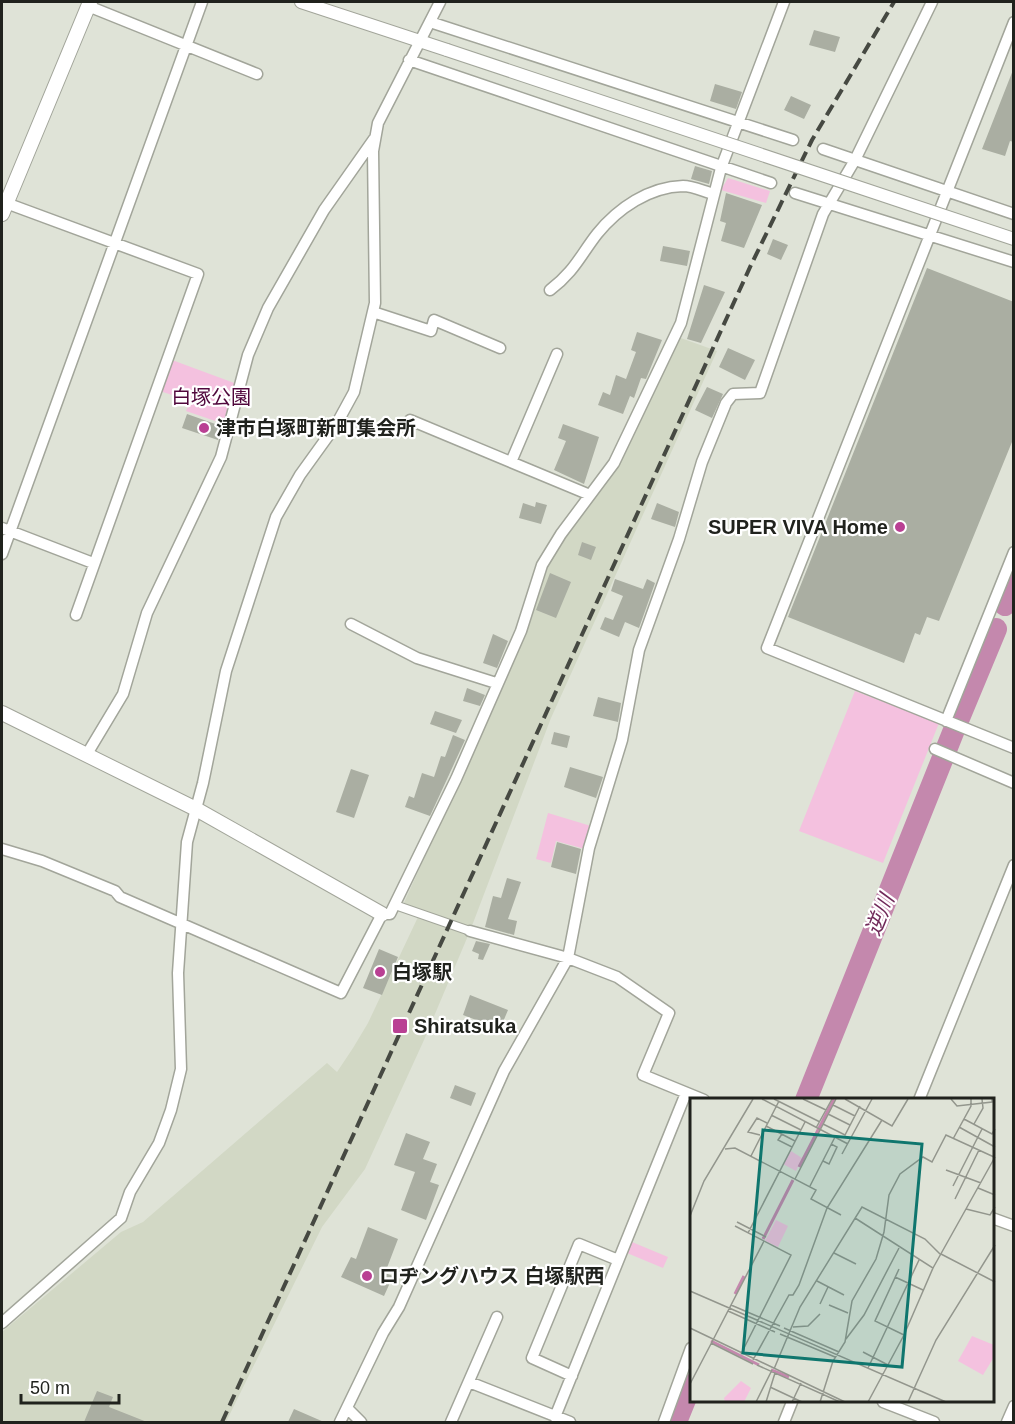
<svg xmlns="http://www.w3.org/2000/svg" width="1015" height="1424" font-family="Arial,'Noto Sans JP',sans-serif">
  <rect width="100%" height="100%" fill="#dfe3d7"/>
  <path fill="#d2d8c5" d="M678,337l39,14 -166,367 -81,213 -46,109 -59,129 -43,58 -96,195h-224v-90l119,-100 22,-10 184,-159 10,9 16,-24 15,-25 50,-106 -15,-12 122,-270 19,-66 48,-73z"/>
  <path fill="#f4c1df" d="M728,178l42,13 -4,12 -45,-13z
    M172,360l65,24 -10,41 -41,-14 4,-10 -30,-10z
    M855,691l84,32 -56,140 -84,-32z
    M548,813l43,13 -6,23 -29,-8 -5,22 -15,-4z
    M632,1242l36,15 -5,11 -36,-15z"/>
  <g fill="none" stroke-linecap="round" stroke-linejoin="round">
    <path stroke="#c488ad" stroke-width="22" d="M1005,605l9,-22
      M959,718l37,-89
      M806,1100l148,-370
      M676,1422l15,-37"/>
  </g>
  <path fill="#aaaea2" d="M814,30l26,7 -5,15 -26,-7z
    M1013,70l1,72 -4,-1 -5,15 -23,-7z
    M715,84l27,8 -6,17 -26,-8z
    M791,96l20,9 -7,14 -20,-9z
    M695,166l17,5 -3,13 -18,-5z
    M726,193l36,12 -18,43 -23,-7 5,-18 -6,-2z
    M773,239l15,6 -7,15 -14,-6z
    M663,246l27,5 -3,15 -27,-5z
    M927,268l87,34v135l-75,184 -12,-4 -7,18 -5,-2 -11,30 -116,-46z
    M704,285l21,7 -24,51 -14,-4z
    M637,332l25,8 -16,39 -5,-1 -7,20 -4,-2 -7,18 -25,-9 5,-13 7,3 6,-20 10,4 10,-27 -5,-2z
    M728,348l27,12 -10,20 -26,-13z
    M707,387l16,7 -11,24 -17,-8z
    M187,414l34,12 -3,14 -36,-12z
    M563,424l36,13 -15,47 -30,-14 12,-29 -8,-3z
    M536,502l11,3 -6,19 -22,-6 4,-15 12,4z
    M657,503l22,9 -4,15 -24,-8z
    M582,542l14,5 -5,13 -13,-5z
    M550,573l21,9 -15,36 -20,-8z
    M615,579l28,10 4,-10 8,4 -16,45 -14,-6 -6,15 -19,-8 5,-12 8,3 10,-24 -12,-5z
    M493,634l15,7 -11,27 -14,-5z
    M467,688l18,7 -5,11 -17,-5z
    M598,697l23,6 -3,19 -25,-6z
    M435,711l27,9 -6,13 -26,-9z
    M554,732l16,4 -3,12 -16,-4z
    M453,735l12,5 -35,76 -25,-9 4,-11 5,2 8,-25 12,4 7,-21 4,1z
    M570,767l33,10 -7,21 -32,-11z
    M351,769l18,6 -15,43 -18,-6z
    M557,842l24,7 -5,25 -25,-7z
    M507,878l14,4 -13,37 9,2 -3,14 -29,-8 8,-31 8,2z
    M476,941l14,3 -7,16 -5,-1 1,-5 -7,-3z
    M379,949l19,8 -16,38 -19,-7z
    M470,995l38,15 -8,19 -37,-14z
    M455,1085l21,8 -5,13 -21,-8z
    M406,1133l24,9 -7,17 14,5 -7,18 9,3 -13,35 -25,-10 14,-38 -21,-7z
    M368,1227l30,12 -13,34 8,3 -9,20 -43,-19 10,-20 5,2z
    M97,1391l16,6 -4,10 38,15h-63z
    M294,1409l30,13h-36z"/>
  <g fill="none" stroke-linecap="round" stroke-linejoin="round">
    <g stroke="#a2a59a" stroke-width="10">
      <path id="pedestrian" d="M395,905l75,26"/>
    </g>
    <g stroke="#a2a59a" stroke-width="13">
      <path id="minor" d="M88,6l169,68
        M430,22l363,118
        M1014,22l-247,626 247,100
        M409,60l362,123
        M823,149l191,65
        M795,193l219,69
        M6,203l192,71 -122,341
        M550,290c24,-18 30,-34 47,-56 21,-26 52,-47 86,-48 10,0 22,6 31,8
        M373,312l58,19 3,-11 66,28
        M410,420l180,75
        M511,462l46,-108
        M2,528l91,35
        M2,554l200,-552
        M351,624l66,34 79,25
        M946,721l68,-169
        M935,749l79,34
        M87,754l36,-60 24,-81 74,-156 27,-102 20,-47 56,-98 50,-71
        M2,849l40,12 73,30 5,6 221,96 41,-79h8l66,-135 65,-148 21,-66 19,-31 53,-71 67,-140 40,-155 63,-166
        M470,931l98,27 49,19 52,36 -26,62 61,25
        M919,1100l95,-235
        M992,1218l22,8
        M2,1323l119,-105 9,-26 29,-49 12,-33 10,-41 -3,-96 9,-131 16,-59 23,-112 50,-154 24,-42 36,-50 18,-33 21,-89 -2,-152 5,-28 62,-121
        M572,1376l-40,-18 47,-114 39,16
        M469,1382l101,40
        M883,1402l51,20
        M348,1409l13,13
        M555,1417l131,-324
        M340,1422l43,-89 16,-26 105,-236 64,-113 21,-110 33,-108 17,-90 40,-111 23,-77 24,-59 7,-9 27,-1 63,-179 32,-54 77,-158
        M451,1422l46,-105
        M664,1422l27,-74
        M784,1422l8,-20
        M1007,1422l7,-16"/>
    </g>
    <g stroke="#a2a59a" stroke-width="14">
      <path id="tertiary" d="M301,2l146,48"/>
    </g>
    <g stroke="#a2a59a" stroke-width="16">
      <path id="secondary" d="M2,214l88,-212
        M2,713l194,96 186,105"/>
    </g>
    <use href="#pedestrian" stroke="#fff" stroke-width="8"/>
    <use href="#minor" stroke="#fff" stroke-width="10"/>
    <use href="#tertiary" stroke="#fff" stroke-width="12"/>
    <use href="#secondary" stroke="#fff" stroke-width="14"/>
    <path stroke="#464942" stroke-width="4" stroke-dasharray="12 6" stroke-linecap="butt" d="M222,1422l529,-1157 61,-125 82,-138"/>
    <g stroke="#a2a59a" stroke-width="14" stroke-linecap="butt">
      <path id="tertiary-bridge" d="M447,50l567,189"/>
    </g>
    <use href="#tertiary-bridge" stroke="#fff" stroke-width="12"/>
  </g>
  <g fill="#b94093" stroke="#fff" stroke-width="2">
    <circle cx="204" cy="428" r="6"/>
    <circle cx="900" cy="527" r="6"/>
    <circle cx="380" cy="972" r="6"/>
    <rect x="392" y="1018" width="16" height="16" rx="3"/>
    <circle cx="367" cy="1276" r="6"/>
  </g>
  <g text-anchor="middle" stroke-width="4.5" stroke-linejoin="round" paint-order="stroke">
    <g font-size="20" fill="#50073c" stroke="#fff">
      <text x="211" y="404">白塚公園</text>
    </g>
    <g font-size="20" font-weight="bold" fill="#20221d" stroke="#fff" text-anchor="start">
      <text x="216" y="435">津市白塚町新町集会所</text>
      <text x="888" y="534" text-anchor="end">SUPER VIVA Home</text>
      <text x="392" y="979">白塚駅</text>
      <text x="414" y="1033">Shiratsuka</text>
      <text x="379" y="1283">ロヂングハウス 白塚駅西</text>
    </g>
    <g font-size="21" font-style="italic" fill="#702959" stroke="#fff">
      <text transform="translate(880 915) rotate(-68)" y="7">逆川</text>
    </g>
  </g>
  <g transform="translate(690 1098)">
    <rect width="304" height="304" fill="#dfe3d7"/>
    <path d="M101,53l11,7 -6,13 -13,-7zM86,122l12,6 -10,21 -13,-6zM282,238l22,9v12l-11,18 -25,-14zM51,283l10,7 -7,14h-19l-1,-4z" fill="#f4c1df"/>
    <path fill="none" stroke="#c488ad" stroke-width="3" d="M109,69l35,-68M73,141l30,-59M45,196l9,-18M21,243l48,24M81,272l18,7"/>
    <path fill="none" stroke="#93968d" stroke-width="1.5" d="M72,1l86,45M84,1l46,23M113,1l23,11M155,1l47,27 16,-27M261,1l6,7 35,-4v-3M143,7l22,11M138,16l22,11M81,17l30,15M274,21l28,15 3,-5M133,26l22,11 15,-29M284,26l9,-16 -1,-9M76,28l29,15M269,29l36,20M126,30l16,-29M92,36l-4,6 14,7M70,37l-12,-3 9,-14 10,5M263,41l18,-33v-7M35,51l10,-1 81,42 -5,9 30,16M152,56l30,-55M61,58l28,-55M133,63l6,3 8,-17 -6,-3M256,72l35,13M105,81l41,-80M120,88l25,-49M263,88l29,-57M288,90l17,7M265,101l24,-49M276,111l24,6 5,-8M0,118l14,-35 49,-82M165,120l78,50 -29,67 -36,67M47,124l29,15M45,128l56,29 -50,99M58,135l57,-111M144,155l22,11M251,156l54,28M243,170l62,-111M209,171l-24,52 29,14M205,179l28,13M127,183l27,14M0,193l256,111M130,206l8,-17M41,207l49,21M139,207l19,8M38,213l47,21M103,229l15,-1 12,-12M0,230l155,74M94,230l55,24M90,236l55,23M156,241l18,-24 35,-67M23,242l51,-99M21,245l42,21M173,254l25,13M63,262l36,-65h4l6,-10 28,-77 55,-88M67,267l83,37M178,270l51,-108M84,271l26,-62 62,-100 63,32 15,15M0,286l23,-44M80,289l32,15M66,304l16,-32M76,304l9,-29M102,304l9,-19M130,304l13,-41 12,-19 7,-41 24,-42 8,-27 5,-37 11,-21 23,-17 9,5 14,-27 48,22M218,304l28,-62 59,-95"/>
    <path fill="#0f766e" fill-opacity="0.15" stroke="#0f766e" stroke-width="3" d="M73,32l159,14 -20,223 -159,-14z"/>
    <rect width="304" height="304" fill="none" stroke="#20221d" stroke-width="3"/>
  </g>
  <rect width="1015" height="1424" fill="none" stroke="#20221d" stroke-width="6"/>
  <path d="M21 1394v9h98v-9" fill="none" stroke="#20221d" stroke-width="3"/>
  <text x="30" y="1394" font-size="18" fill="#20221d" stroke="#ffffff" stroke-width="4.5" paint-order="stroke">50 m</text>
</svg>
